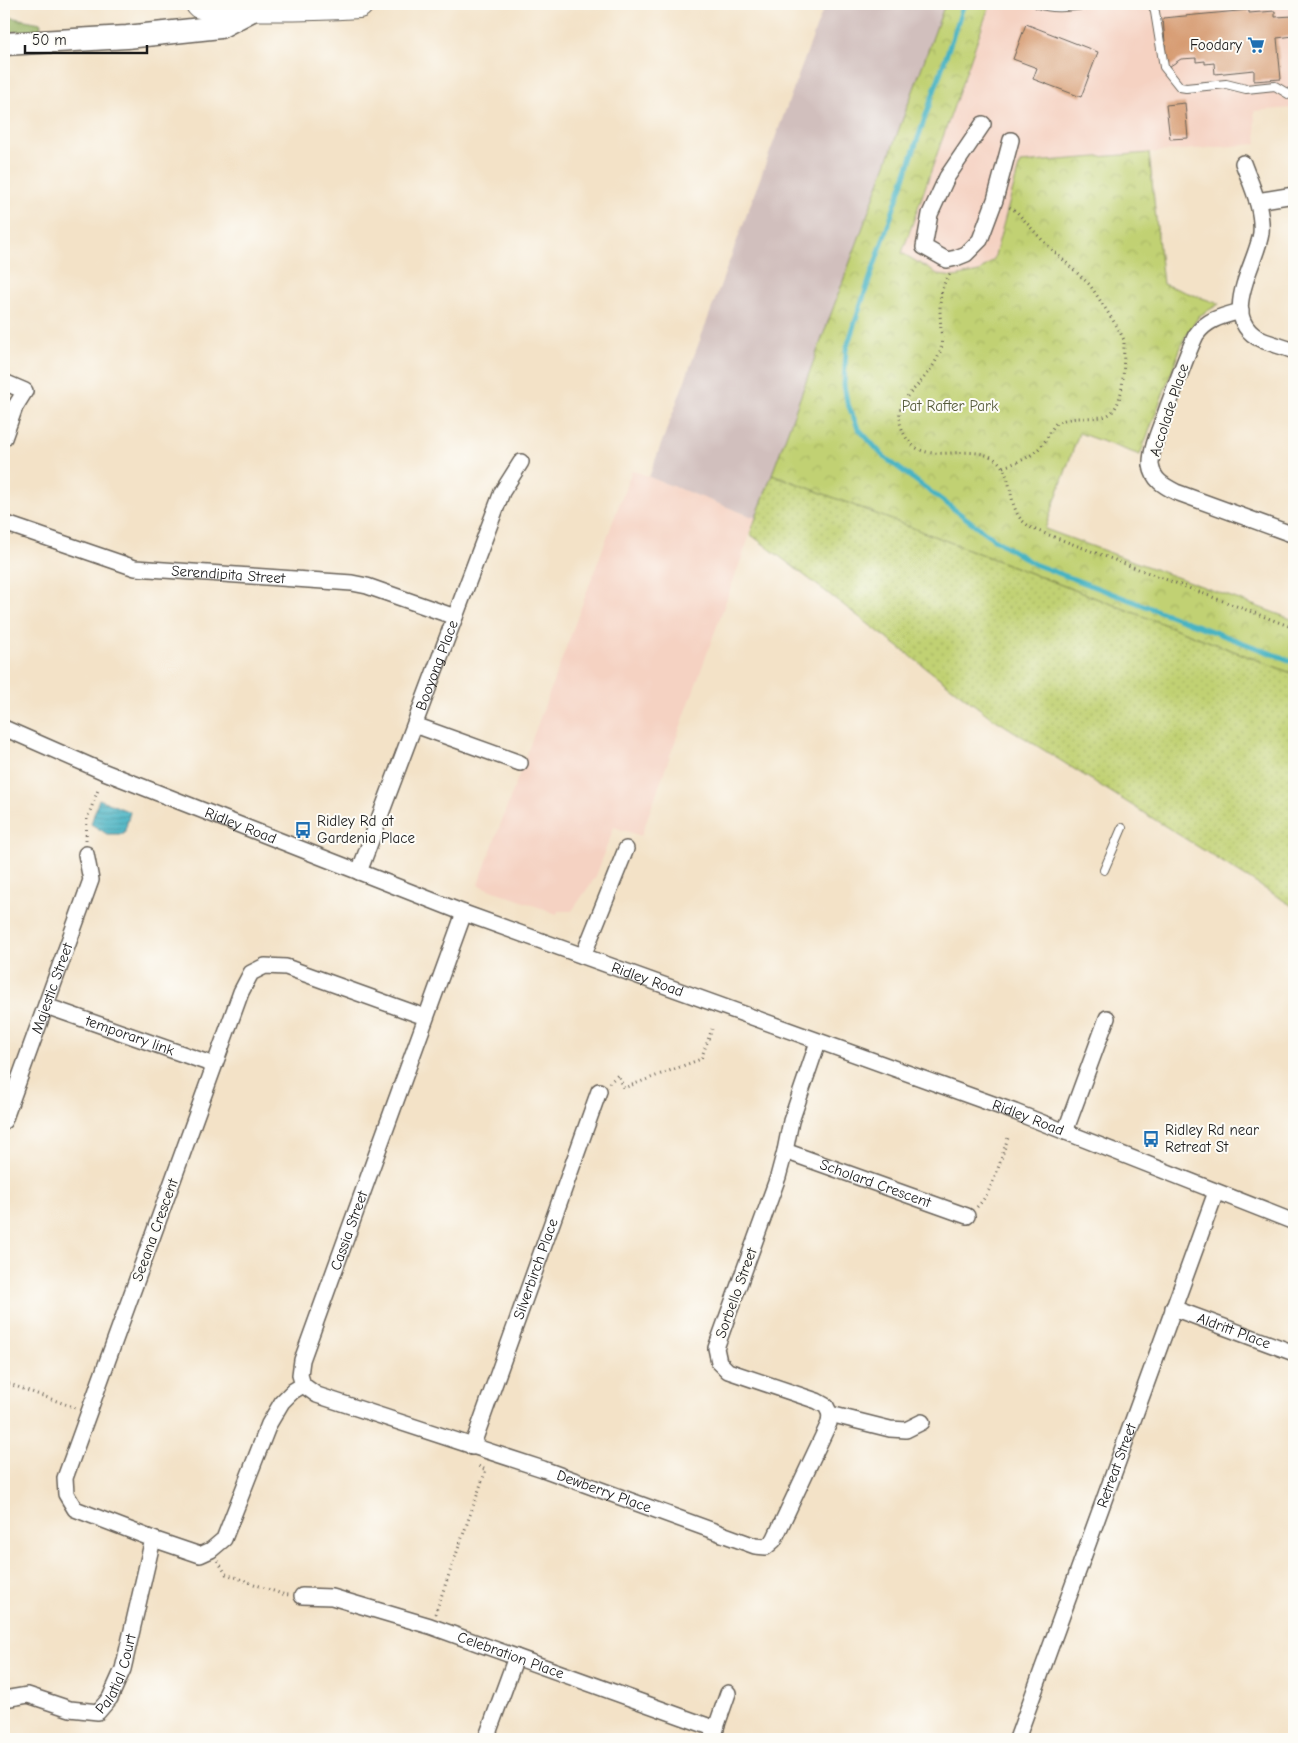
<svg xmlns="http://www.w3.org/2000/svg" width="1298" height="1743" font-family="'Comic Neue',sans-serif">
  <defs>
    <pattern id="grass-dots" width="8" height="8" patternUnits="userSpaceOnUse" patternTransform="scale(1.25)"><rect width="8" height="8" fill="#c1d173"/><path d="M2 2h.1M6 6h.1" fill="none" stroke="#a5b363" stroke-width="1.8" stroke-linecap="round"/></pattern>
    <pattern id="forest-firs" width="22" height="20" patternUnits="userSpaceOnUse" patternTransform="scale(1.25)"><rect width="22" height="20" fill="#98b365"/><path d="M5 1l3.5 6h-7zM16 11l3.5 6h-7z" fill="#829957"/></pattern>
    <pattern id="park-crowns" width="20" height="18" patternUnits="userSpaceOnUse" patternTransform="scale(1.25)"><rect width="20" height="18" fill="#c1d173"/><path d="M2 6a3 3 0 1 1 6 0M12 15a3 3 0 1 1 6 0" fill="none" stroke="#a5b363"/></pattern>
    <pattern id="water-rules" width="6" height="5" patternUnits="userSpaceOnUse" patternTransform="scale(1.25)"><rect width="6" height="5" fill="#47b3c3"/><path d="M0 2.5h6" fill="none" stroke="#3a919e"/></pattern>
  </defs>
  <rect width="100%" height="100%" fill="#fdfcf7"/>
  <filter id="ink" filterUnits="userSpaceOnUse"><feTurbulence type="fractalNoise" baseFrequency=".02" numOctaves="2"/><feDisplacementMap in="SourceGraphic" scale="10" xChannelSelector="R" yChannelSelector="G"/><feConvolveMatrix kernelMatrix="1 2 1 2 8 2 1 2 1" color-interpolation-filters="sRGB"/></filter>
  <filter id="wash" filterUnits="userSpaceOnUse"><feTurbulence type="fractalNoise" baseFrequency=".0096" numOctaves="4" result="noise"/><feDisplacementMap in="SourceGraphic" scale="20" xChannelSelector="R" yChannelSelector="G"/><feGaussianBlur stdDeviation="1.12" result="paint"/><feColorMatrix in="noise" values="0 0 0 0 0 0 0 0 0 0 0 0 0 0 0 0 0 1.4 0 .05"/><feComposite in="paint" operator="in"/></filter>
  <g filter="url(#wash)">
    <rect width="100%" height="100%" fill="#f3e2c7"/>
    <path fill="#f5d2c2" d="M990,4h304v104l-40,3 3,33 -237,19 -26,96 -15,13 -25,5 -15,-2 -37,-22z
      M632,470l124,48 -115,318 -27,-9 -18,49 -24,35h-14l-1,3 -79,-29z"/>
    <path fill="#d1bfbd" d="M825,4h120l-189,514 -107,-41z"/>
    <path fill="url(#grass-dots)" stroke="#6e7648" d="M772,474l522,200v233l-306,-192 -238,-181z"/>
    <path fill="url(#forest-firs)" stroke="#5a6840" d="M4,16l37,7 -1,8 -36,1z"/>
    <path fill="url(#park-crowns)" stroke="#6e7648" d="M945,4h45l-88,249 37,22 15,2 25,-5 15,-13 26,-96 129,-10 14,131 56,20 -20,12 -15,23 -44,116 -61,-22 -34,96 249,91v54l-522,-200z"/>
    <path fill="url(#water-rules)" stroke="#326870" d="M99,799l31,13 -6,22h-17l-16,-10z"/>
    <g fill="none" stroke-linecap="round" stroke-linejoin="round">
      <path stroke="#47b3c3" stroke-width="5" d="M964,4l-105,306 -13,40 -2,35 3,17 11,26 26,29 110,82 40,25 260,98"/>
    </g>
    <g id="blocks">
      <path fill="#d69a6f" d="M1249,10v3l26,-2v6l19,-1v20l-17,2 4,41 -27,2v-11l-39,4 -1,-11 -9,1v-3l-9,1v-4l-15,1 -14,9 -4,-50z
        M1026,24l72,28 -17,45 -48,-18 4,-11 -24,-9z
        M1185,103l3,35 -18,1 -4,-34z"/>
    </g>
  </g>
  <g filter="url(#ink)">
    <use href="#blocks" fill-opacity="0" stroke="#676158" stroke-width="1"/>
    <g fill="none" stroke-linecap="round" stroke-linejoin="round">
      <g stroke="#676158" stroke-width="10">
        <path id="lane" d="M1038,4c17,6 36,2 53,0
          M1152,4l3,8 9,55 16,20 6,1 40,-4 20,5 29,-3 15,9
          M1104,870l18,-42"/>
      </g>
      <g stroke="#676158" stroke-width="18">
        <g id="street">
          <path d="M983,124l-36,53 -17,37 -6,33 23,13 9,-2 10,-4 14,-14 15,-40 16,-60"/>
          <path d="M1243,163c8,22 20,45 18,70 -4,31 -45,85 1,107 10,4 22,7 32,11"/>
          <path d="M1257,201l37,-6"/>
          <path d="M1241,311c-18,5 -34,8 -45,24 -11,23 -19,48 -28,71 -5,16 -18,42 -17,59 2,15 13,21 25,27l118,43"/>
          <path d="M4,382l21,9 -10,16 -11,31"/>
          <path id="s1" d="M4,523l131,45 217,15 15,3 88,31"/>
          <path d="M415,725l105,38"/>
          <path id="s2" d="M4,728l98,43 362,142 551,199 279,110"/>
          <path id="s3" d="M359,872l143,-380 19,-30"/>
          <path d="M583,956l43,-107"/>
          <path id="s4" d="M46,1006l168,59"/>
          <path id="s5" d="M425,1017l-139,-50 -21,-1 -14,7 -10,19 -176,486 1,16 9,15 78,30 47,16 11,-5 13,-11 45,-115 13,-22 11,-11 10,-6 -3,-10 2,-15 162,-447"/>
          <path d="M818,1042l-27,79 -6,30 -7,26 -62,171 3,14 9,9 89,30 9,5 4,8 60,15 16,1 16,-8"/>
          <path id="s6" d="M4,1121l87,-241 -5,-26"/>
          <path d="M1065,1132l42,-114"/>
          <path id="s7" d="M785,1151l182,65"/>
          <path id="s8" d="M1173,1308l121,45"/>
          <path id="s9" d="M303,1385l14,10 226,74 212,77 11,1 8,-7 55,-117 1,-9"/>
          <path id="s10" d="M472,1447l127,-356"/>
          <path id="s11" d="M302,1596l30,1 98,29 286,103"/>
          <path id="s12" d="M4,1699l24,-4 42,14 28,3 12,-14 13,-29 30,-130"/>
          <path d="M486,1739l30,-82"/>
          <path d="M712,1739l16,-46"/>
          <path id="s13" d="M1017,1739l199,-547"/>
        </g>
      </g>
      <g stroke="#676158" stroke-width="25">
        <path id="secondary" d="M4,44l123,-7 93,-10 38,-20"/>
      </g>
      <g stroke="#676158" stroke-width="30">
        <path id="highway" d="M200,4c53,4 106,3 159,0"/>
      </g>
      <path stroke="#676158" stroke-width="3" stroke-dasharray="1 4" stroke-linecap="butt" d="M950,274c-13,17 -10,36 -9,56 1,7 1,13 0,19 -6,20 -24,36 -37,51 -5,10 -6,19 -2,29 16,43 61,12 91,29 19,11 15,38 24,55 3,7 10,12 16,16l261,99
        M1003,467c18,-6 31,-10 43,-27 3,-6 6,-12 10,-17 15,-7 30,-4 46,-6 25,-4 21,-53 22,-72v-5l-6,-12 -28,-43 -47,-44 -27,-30 -9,-5
        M86,840l1,-21 11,-29
        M609,1083l9,-8 6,13 77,-29 11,-30
        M977,1207c17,-17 23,-47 31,-69
        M4,1382l72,26
        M218,1561l8,13 56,20 7,1
        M435,1614l51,-144 -8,-4 1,-2"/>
      <use href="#lane" stroke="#fff" stroke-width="8"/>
      <use href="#street" stroke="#fff" stroke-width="15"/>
      <use href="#secondary" stroke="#fff" stroke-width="22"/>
      <use href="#highway" stroke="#fff" stroke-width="28"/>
    </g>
  </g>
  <defs>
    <g id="supermarket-bare" transform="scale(1.35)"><path d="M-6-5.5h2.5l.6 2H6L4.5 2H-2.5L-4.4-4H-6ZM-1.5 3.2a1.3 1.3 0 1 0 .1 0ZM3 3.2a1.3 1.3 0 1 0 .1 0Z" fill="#1f6fb2" stroke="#fdfcf7" stroke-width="2.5" paint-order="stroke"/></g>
    <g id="bus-bare" transform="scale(1.35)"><path d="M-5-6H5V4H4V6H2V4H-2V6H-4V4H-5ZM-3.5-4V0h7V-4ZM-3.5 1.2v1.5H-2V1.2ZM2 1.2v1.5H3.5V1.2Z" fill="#1f6fb2" stroke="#fdfcf7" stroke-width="2.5" paint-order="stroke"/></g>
  </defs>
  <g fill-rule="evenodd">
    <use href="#supermarket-bare" x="1256" y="45"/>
    <use href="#bus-bare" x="303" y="830"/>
    <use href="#bus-bare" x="1151" y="1139"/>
  </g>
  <g text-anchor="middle" stroke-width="4" stroke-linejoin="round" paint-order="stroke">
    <g font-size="15" fill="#1c1c1c" stroke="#fdfcf7" text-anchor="start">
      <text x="1242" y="50" text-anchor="end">Foodary</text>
      <text x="317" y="826">Ridley Rd at<tspan x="317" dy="17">Gardenia Place</tspan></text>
      <text x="1165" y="1135">Ridley Rd near<tspan x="1165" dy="17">Retreat St</tspan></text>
    </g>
    <g font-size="15" fill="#565b3a" stroke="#fdfcf7">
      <text x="950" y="411">Pat Rafter Park</text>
    </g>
    <g font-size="15" fill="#1c1c1c" stroke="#fdfcf7">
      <text transform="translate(1169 410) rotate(-72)" y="5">Accolade Place</text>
      <text dy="5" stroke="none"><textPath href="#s1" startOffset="232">Serendipita Street</textPath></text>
      <text dy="5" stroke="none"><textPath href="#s3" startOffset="221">Booyong Place</textPath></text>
      <text dy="5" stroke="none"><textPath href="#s2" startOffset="256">Ridley Road</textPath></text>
      <text dy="5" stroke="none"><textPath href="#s2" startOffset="691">Ridley Road</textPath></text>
      <text dy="5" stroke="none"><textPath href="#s6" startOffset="141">Majestic Street</textPath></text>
      <text dy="5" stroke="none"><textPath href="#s4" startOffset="89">temporary link</textPath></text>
      <text dy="5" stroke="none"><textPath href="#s2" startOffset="1096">Ridley Road</textPath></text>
      <text dy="5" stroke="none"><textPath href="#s7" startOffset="96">Scholard Crescent</textPath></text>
      <text transform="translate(155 1230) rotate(-70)" y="5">Seeana Crescent</text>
      <text dy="5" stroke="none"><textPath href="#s5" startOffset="1258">Cassia Street</textPath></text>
      <text dy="5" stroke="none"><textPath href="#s10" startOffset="189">Silverbirch Place</textPath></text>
      <text transform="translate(736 1293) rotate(-70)" y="5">Sorbello Street</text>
      <text dy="5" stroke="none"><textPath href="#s8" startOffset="65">Aldritt Place</textPath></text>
      <text dy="5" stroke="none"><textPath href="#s13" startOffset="291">Retreat Street</textPath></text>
      <text dy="5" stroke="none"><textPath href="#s9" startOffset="320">Dewberry Place</textPath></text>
      <text dy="5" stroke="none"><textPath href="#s11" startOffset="218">Celebration Place</textPath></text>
      <text dy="5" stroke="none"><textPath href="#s12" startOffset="140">Palatial Court</textPath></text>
    </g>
  </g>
  <rect width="1298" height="1743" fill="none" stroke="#fdfcf7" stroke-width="20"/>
  <path d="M25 45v8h122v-8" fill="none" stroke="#1c1c1c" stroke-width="2.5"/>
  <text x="32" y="45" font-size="15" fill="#1c1c1c" stroke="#fdfcf7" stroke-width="4" paint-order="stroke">50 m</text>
</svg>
